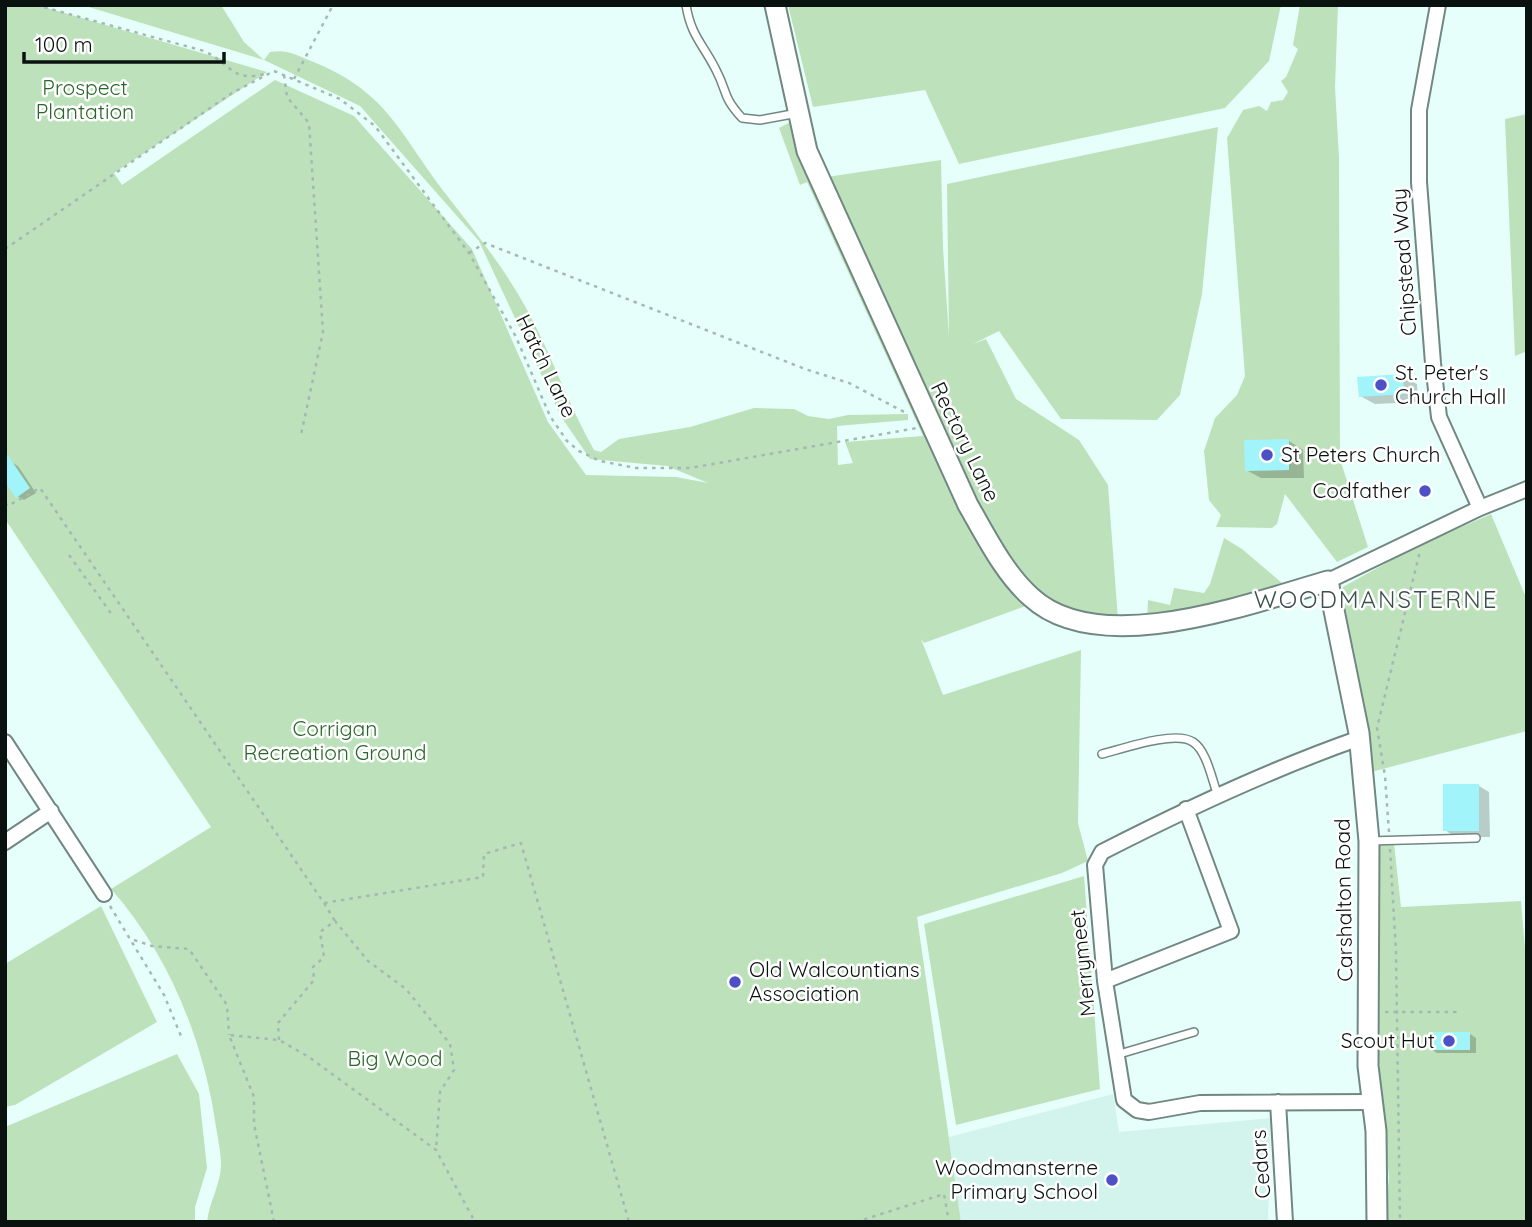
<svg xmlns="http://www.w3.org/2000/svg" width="1532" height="1227" font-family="Quicksand,sans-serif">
  <rect width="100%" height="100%" fill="#e7fffa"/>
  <path fill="#d3f4ed" d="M1113,1094l6,38 152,-14 -3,104h-307l-12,-85z"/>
  <path fill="#bde2bb" d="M5,5h32l230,67 -153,101 8,12 153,-105 79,36 118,133 76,173 38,53 90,2 32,6 -41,-17 -77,-7 -30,-44 -81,-174 -119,-135 -96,-46 -182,-55h139l23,37 20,18 6,-8c16,-3 27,3 41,9 74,29 87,69 131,128 29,38 59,74 83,117 26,47 43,98 69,144l7,2 18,-13 71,-12 64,-19 40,1 14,7 21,3 19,-4 60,-1v6l-71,6 1,39 15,-2 -8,-21 78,-6 -116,-254 -7,3 -21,-57 15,-8 19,59 128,-19 2,88 6,88 -2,-152 271,-57 -16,167 -22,101 -23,25 -96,-1 -62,-88 -26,13 13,-5 30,60 63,41 29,45 10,135 -90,-15 -104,38 -3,-4 22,56 138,-45 -3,173 10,38 -26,12 -145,44 44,305h-754c2,-19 14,-39 14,-57 0,-12 -3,-26 -5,-38 -12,-85 -47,-173 -105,-238l100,-62 -206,-308z
    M788,5h493l-12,56 -44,47 -266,56 -34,-74 -112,17z
    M1300,5h38l-3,82 4,71 1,301 28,88 -31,15 -52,-68 -8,30 -5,4 -56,-1 5,-12 -12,-15 -5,-49 11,-33 22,-23 8,-19 -18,-238 16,-28 16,-4 8,5 4,-9 12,-2 5,-8 -7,-11 5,-4 12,-28 -5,-4z
    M1527,114v237l-12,5 -10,-237z
    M1491,514l36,86v131l-156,41 -3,-36 -26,-142 1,-7 70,-39z
    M1224,538l18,11 40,34 -87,27 -48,11 1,-21 22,5 4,-17 30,5 6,-9z
    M1380,844h14l7,63 120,-6 6,71v250h-142l4,-44 -10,-113z
    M1084,876l16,213 -144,36 -32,-201z
    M101,906l56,116 -142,83 -10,2v-143z
    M177,1054l22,40 8,74 -12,39v15h-190v-95z"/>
  <path fill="#0003" d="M1402,376l15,8 1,18 -43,2 -15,-8z
    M1289,441l14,9 1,28h-43l-15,-8z
    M11,462l7,4 18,27 -12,7 -7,-4z
    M1479,786l10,6 1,45h-35l-10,-7z
    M1470,1034l6,4v15h-39l-7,-4z"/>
  <path fill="#a1f4f9" d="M1403,374l1,20 -45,3 -2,-20z
    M1289,439v31l-44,1 -1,-31z
    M5,451l25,37 -14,10 -11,-16z
    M1443,784h36v47h-36z
    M1429,1032h41v18h-42z"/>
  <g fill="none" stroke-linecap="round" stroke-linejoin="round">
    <g stroke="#718782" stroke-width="10">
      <path id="service" d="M686,5c5,31 17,39 30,65 12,23 6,26 26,48l18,2 38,-7
        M1102,754c20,-5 73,-24 91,-12 14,9 19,38 25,54
        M1369,841l107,-3
        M1116,1055l78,-23"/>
    </g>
    <g stroke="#718782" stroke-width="18">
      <path id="minor" d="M1438,5l-19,105v72l14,181 6,54 41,91
        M1328,581l152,-73 47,-19
        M1360,738c-89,31 -174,71 -258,114l-7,13 10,116 19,119 13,10 12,2 51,-9 172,-1
        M5,742l99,152
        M5,842l46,-31
        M1105,981l126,-50 -45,-122
        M1278,1102l7,120"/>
    </g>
    <g stroke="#718782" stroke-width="23">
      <path id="secondary" d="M775,5l32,146 161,354c18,31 36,68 63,92 68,63 220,6 297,-16l31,152 10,108 -1,225 8,65 1,91"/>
    </g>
    <path stroke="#a5b8b4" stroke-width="2.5" stroke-dasharray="3.5 5" stroke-linecap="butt" d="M36,5l168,46c28,13 28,33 64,22
      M274,71l66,28 35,27 94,127 47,84 34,79 17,25 12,10 21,10 36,7h54l227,-40
      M284,75l3,22 22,26 14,209 -22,103
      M294,79l39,-74
      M5,249l227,-156 42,-22
      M469,253l16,-10 320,126 44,14 59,31
      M5,503l3,3 32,-18 284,415 159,-26 1,-23 37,-11 108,379
      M69,555l44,61
      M1389,832l-4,-56 -8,-48 43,-177
      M1390,849l6,103 4,270
      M324,903l11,18
      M110,906l54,89 17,41
      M134,940l18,6 37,3 38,56 2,30
      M1385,1012h73
      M279,1040l-1,-17 36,-43 -1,-13 11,-10 -4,-25 15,-11 33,40 38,28 44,55 4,26 -14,22 -4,58
      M274,1222l-20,-98v-27l-25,-62 50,5 30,17 127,93 39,72
      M856,1222l88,-28 5,28"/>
    <use href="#service" stroke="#fff" stroke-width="7"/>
    <use href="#minor" stroke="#fff" stroke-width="14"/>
    <use href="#secondary" stroke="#fff" stroke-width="19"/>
  </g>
  <g fill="#4e50c6" stroke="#fff" stroke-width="2.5">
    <circle cx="1381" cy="385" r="7"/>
    <circle cx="1267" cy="455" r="7"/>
    <circle cx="1425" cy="491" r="7"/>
    <circle cx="735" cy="982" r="7"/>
    <circle cx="1449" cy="1041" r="7"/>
    <circle cx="1112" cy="1180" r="7"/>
  </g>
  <g text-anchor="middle" stroke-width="5" stroke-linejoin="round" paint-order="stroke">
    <g font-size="21" fill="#2a662b" stroke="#fff">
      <text x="85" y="95">Prospect<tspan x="85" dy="24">Plantation</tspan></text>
      <text x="335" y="736">Corrigan<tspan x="335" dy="24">Recreation Ground</tspan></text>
      <text x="395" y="1066">Big Wood</text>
    </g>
    <g font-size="21" fill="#0a1210" stroke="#fff">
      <text transform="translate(1404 262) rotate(-94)" y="7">Chipstead Way</text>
      <text transform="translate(546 366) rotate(64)" y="7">Hatch Lane</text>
      <text transform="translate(965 442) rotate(64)" y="7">Rectory Lane</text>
      <text transform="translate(1344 900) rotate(-91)" y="7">Carshalton Road</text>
      <text transform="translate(1083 963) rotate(-96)" y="7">Merrymeet</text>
      <text transform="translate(1261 1164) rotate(-94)" y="7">Cedars</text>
    </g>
    <g font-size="21" fill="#0a1210" stroke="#fff" text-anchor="start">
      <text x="1395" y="380">St. Peter's<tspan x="1395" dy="24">Church Hall</tspan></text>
      <text x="1281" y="462">St Peters Church</text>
      <text x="1411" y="498" text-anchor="end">Codfather</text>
      <text x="749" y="977">Old Walcountians<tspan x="749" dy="24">Association</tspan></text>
      <text x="1435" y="1048" text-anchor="end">Scout Hut</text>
      <text x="1098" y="1175" text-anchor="end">Woodmansterne<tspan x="1098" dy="24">Primary School</tspan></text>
    </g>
    <g font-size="24" letter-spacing="2" fill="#3c504c" stroke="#fff">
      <text x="1376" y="608">WOODMANSTERNE</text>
    </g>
  </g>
  <rect width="1532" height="1227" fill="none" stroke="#0a1210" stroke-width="14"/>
  <path d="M24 52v10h200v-10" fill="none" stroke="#0a1210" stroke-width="3.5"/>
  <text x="35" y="52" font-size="21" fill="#0a1210" stroke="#ffffff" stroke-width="5" paint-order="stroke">100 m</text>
</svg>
